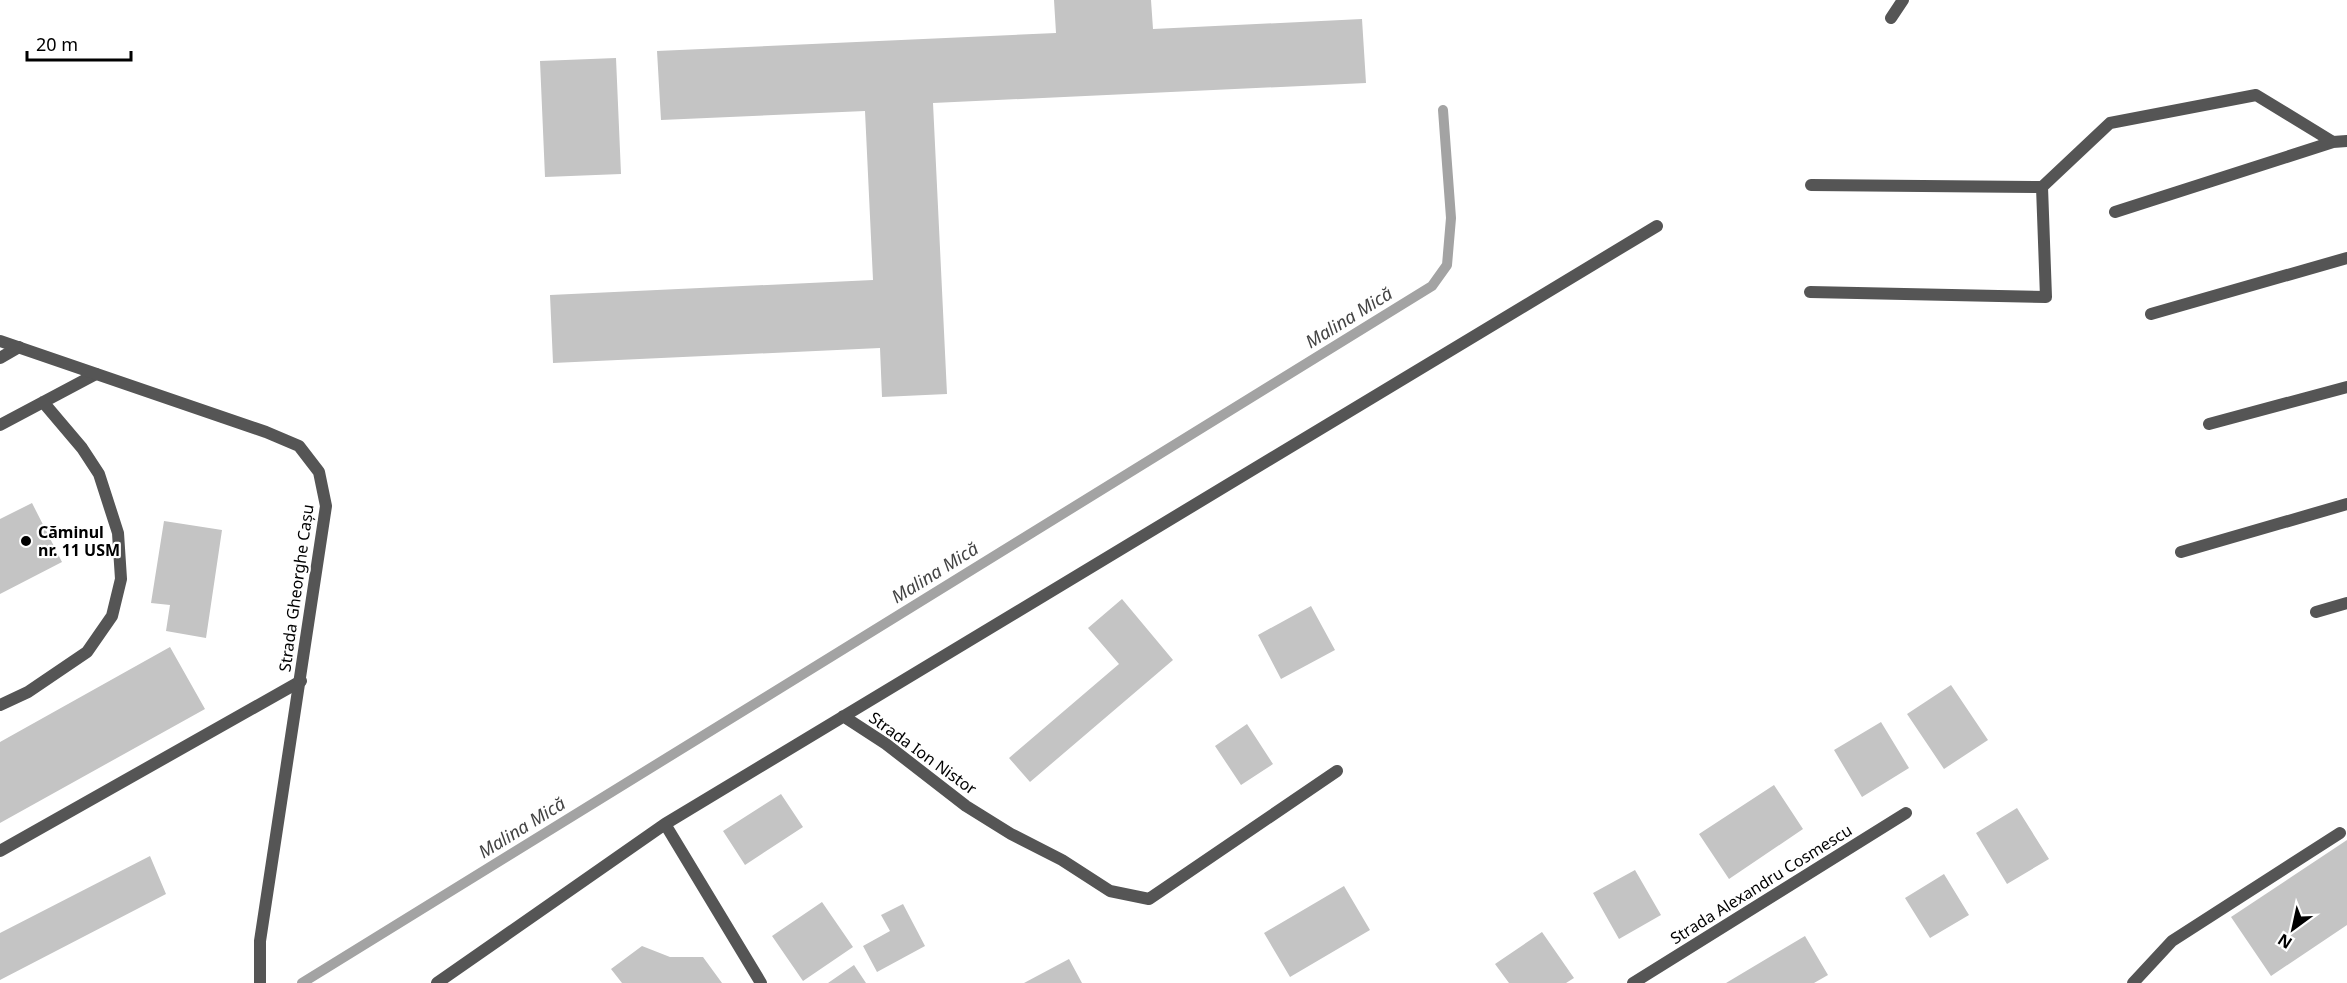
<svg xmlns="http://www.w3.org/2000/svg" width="2347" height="983" font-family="'Noto Sans',sans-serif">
  <rect width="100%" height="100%" fill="#fff"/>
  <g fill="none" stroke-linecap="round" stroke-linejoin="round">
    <path stroke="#a3a3a3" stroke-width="10" d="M302,983l1130,-697 15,-21 4,-47 -8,-108"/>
  </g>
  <path fill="#c4c4c4" d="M1054,0h97l2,29 209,-10 4,64 -433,20 14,291 -65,3 -2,-49 -327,15 -3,-68 323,-15 -8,-169 -204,9 -4,-69 399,-18z
    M616,58l5,116 -76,3 -5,-116z
    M32,503l30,59 -62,32v-75z
    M164,521l58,9 -16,108 -40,-7 4,-26 -19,-2z
    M1122,599l51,61 -143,122 -21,-24 110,-94 -31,-36z
    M1311,606l24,44 -54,29 -23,-44z
    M170,647l35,62 -205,114v-81z
    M1951,685l37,55 -44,29 -37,-55z
    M1881,722l28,46 -47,29 -28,-47z
    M1247,724l26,40 -32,21 -26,-39z
    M1774,785l29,44 -74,50 -30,-45z
    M781,794l22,33 -58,38 -22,-34z
    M2017,808l32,51 -42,25 -31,-51z
    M2347,840v85l-76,51 -40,-59z
    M150,856l16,38 -166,86v-47z
    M1635,870l26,45 -42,24 -26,-46z
    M1944,874l25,41 -39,23 -25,-40z
    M1344,886l26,44 -80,47 -26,-44z
    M822,902l31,45 -50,34 -31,-45z
    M903,904l22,42 -48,26 -14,-26 27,-15 -9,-16z
    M1542,932l32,46 -8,5h-57l-14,-19z
    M1805,936l23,39 -14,8h-88z
    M642,946l28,11h33l19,26h-100l-11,-14z
    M1069,959l13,24h-58z
    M854,965l12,18h-38z"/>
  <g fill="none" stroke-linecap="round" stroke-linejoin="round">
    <path stroke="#555" stroke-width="12" d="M1891,18l12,-18
      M1811,185l231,2
      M2115,212l218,-70
      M1810,292l236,5 -4,-110 68,-64 146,-28 77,47 14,-1
      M2151,314l196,-56
      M0,358l19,-11
      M2209,424l138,-37
      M0,425l96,-51
      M2181,552l166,-48
      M2316,612l31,-9
      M0,705l28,-13 59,-40 25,-36 9,-37 -3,-46 -19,-59 -17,-26 -39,-46
      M0,851l301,-170
      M2133,983l39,-42 168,-108"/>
    <path stroke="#555" stroke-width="12" d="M843,716l43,28 80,62 45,28 51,26 48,31 39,8 188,-128
      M665,824l96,159
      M437,983l228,-159 992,-598
      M1633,983l273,-170"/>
    <path stroke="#555" stroke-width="12" d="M0,341l266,91 33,14 20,26 7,34 -66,435v42"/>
  </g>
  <circle fill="#000" stroke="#fff" stroke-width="2" cx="26" cy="541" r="6"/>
  <g text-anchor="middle" stroke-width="4.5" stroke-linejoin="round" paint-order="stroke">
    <g font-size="16" font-weight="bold" fill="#000" stroke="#fff" text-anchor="start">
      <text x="38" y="538">Căminul<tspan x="38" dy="18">nr. 11 USM</tspan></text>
    </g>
    <g font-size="16" fill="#000" stroke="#fff">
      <text transform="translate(296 588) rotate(-82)" y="6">Strada Gheorghe Cașu</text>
      <text transform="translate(923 753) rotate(36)" y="6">Strada Ion Nistor</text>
      <text transform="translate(1761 884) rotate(-32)" y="6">Strada Alexandru Cosmescu</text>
    </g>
    <g font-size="18" font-style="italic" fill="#444" stroke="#fff">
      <text transform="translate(1349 318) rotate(-32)" y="6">Malina Mică</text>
      <text transform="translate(935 573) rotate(-32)" y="6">Malina Mică</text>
      <text transform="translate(522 828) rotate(-32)" y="6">Malina Mică</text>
    </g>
  </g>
  <g transform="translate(2293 929) rotate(213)" stroke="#ffffff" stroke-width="4.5" paint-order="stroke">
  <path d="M0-4.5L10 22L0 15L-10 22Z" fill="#000000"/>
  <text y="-9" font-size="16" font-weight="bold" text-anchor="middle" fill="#000000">N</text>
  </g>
  <path d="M27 51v9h104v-9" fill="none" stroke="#000000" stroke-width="3"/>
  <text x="36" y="51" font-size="18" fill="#000000" stroke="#ffffff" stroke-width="4.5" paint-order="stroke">20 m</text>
</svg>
